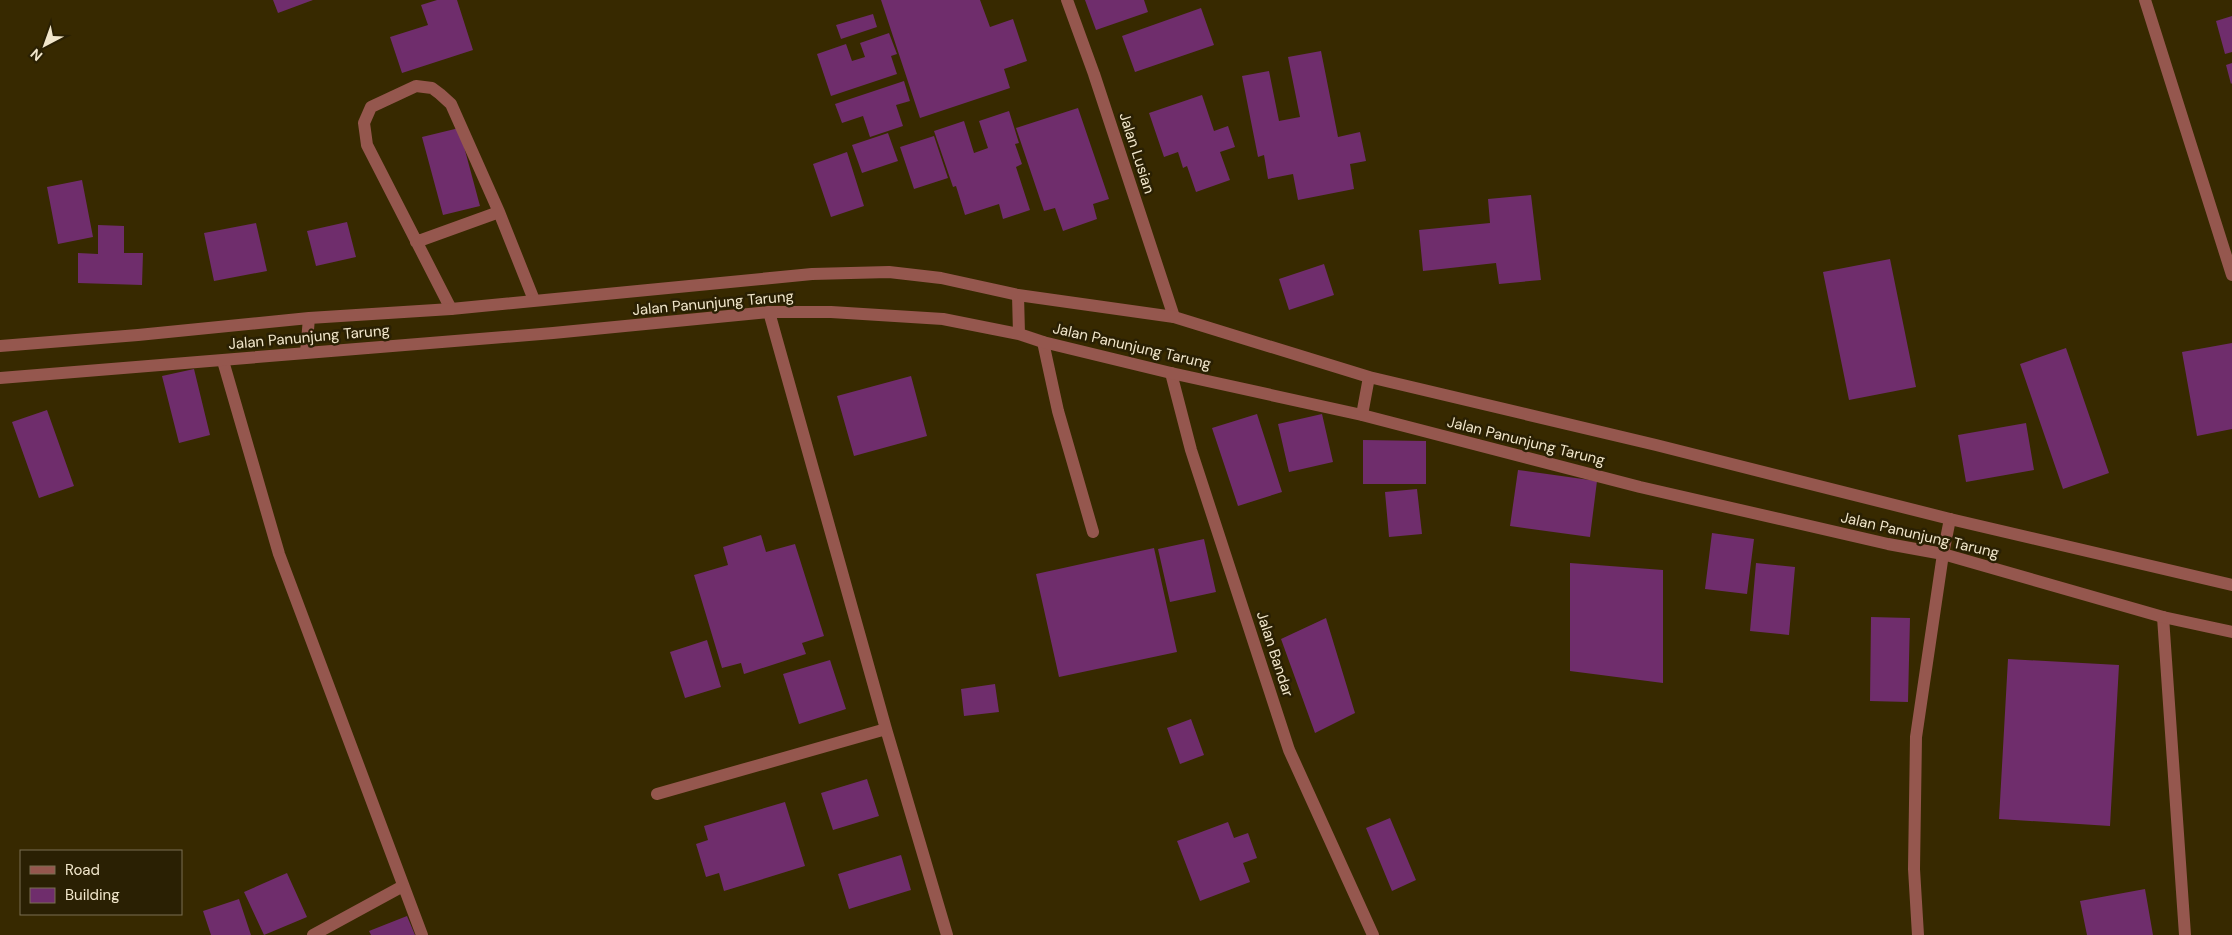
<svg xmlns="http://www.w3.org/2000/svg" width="2232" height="935" font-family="'DM Sans',sans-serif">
  <rect width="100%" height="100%" fill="#372900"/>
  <path fill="#6f2d6c" d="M273,0h40l-35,13z
    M437,0h20l16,50 -71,23 -12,-36 38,-12 -7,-20z
    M881,0h99l10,27 23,-8 14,42 -23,8 6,19 -90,30z
    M1085,0h59l4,12 -52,18z
    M1201,8l13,37 -79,27 -13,-36z
    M873,14l4,13 -36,12 -5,-14z
    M2232,16v36l-7,2 -9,-33z
    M889,33l8,21 -6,2 6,18 -66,22 -14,-42 29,-10 6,17 13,-4 -5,-14z
    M1321,51l17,86 22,-5 6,29 -16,3 4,25 -56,11 -5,-26 -25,5 -4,-24 -6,2 -16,-81 27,-5 10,50 21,-4 -12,-60z
    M2232,63v20l-1,1 -5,-19z
    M904,81l6,20 -14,4 7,21 -33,11 -7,-21 -21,7 -7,-19z
    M1202,95l12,36 14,-5 7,21 -15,5 10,28 -34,12 -9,-26 -4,2 -5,-16 -14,5 -15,-44z
    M1078,108l31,91 -16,5 4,15 -34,12 -8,-23 -11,3 -28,-83z
    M1009,111l10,32 -4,1 7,20 -6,3 14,43 -27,9 -4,-15 -34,11 -9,-29 -3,1 -19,-56 30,-10 10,32 14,-5 -9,-27z
    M459,128l21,78 -37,9 -21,-78z
    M888,133l10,28 -36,12 -10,-28z
    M934,136l14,42 -34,11 -14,-42z
    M847,152l17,54 -33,11 -18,-53z
    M82,180l11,57 -35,7 -11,-57z
    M1531,195l10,85 -42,4 -3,-21 -73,8 -4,-41 71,-7 -2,-24z
    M347,222l9,35 -40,9 -9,-35z
    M256,223l11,48 -53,10 -10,-48z
    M98,225l26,1v27h19l-1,32 -64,-2v-30l20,1z
    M1890,259l26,128 -67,13 -26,-128z
    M1324,264l10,31 -45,15 -10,-31z
    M2232,343v86l-35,7 -15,-84z
    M2066,348l43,125 -46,16 -43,-125z
    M194,369l16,66 -31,8 -17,-67z
    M911,376l16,60 -73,20 -17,-60z
    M47,410l27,76 -35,12 -27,-76z
    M1257,414l25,78 -44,14 -26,-78z
    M1322,414l11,48 -44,10 -11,-48z
    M2026,423l8,47 -68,12 -8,-47z
    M1363,440l63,1v43h-63z
    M1518,470l79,11 -7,56 -80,-11z
    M1417,489l5,45 -33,3 -4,-45z
    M1712,533l42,6 -7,55 -42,-5z
    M761,535l5,17 29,-8 29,92 -22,7 4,11 -62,20 -3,-11 -19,5 -28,-93 34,-10 -5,-18z
    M1204,539l12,53 -46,10 -12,-53z
    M1154,548l23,104 -118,25 -23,-103z
    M1570,563l93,7v113l-93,-12z
    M1756,563l39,4 -6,68 -39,-4z
    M1871,617l39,1 -2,84 -38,-1z
    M1326,618l29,95 -40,20 -34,-94z
    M707,640l14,47 -36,11 -15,-46z
    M2008,659l111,6 -9,161 -111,-7z
    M830,660l16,49 -47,15 -16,-50z
    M995,684l4,28 -35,4 -3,-27z
    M1191,719l13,36 -24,9 -13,-36z
    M867,779l12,37 -46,14 -12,-37z
    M785,802l20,64 -81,25 -5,-18 -13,4 -10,-33 12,-4 -4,-14z
    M1390,818l26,62 -24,11 -26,-63z
    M1228,822l6,16 14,-5 9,25 -14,5 7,19 -50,19 -23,-60z
    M901,855l10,35 -62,19 -11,-35z
    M287,873l20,44 -43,18 -20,-43z
    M2145,889l8,46h-66l-7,-34z
    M239,899l12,36h-40l-8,-24z
    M407,916l8,19h-44l-2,-4z"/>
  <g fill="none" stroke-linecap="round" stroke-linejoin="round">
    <path stroke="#95574e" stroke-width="12" d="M416,242l83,-30
      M451,309l-84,-164 -3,-22 7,-16 45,-21 16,2 8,6 11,10 48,108 35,88
      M1043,342l15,69 35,121"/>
    <path stroke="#95574e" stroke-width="12" d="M1067,0l27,74 80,243
      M2145,0l87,275
      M769,312l117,417 61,206
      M223,361l56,193 143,381
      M1171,373l20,77 98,300 84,185
      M2163,617l22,318
      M657,794l229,-65
      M313,935l90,-49
      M1918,935l-4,-66 2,-132 27,-183 7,-35"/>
    <path stroke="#95574e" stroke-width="12" d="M1018,295l1,39
      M0,346l138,-11 171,-17 142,-9 361,-35 77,-2 52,6 77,17 156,22 195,60 287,68 294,74 282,66
      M306,353l3,-35
      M0,378l553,-45 216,-21h62l112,7 76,15 24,8 128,31 191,42 278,72 248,57 55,10 220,63 69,15
      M1362,415l7,-38"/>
  </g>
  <g text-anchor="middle" stroke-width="5" stroke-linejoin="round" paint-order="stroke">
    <g font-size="15" fill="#f1e6cb" stroke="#2a2003">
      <text transform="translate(1137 153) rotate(72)" y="5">Jalan Lusian</text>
      <text transform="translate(713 303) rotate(-5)" y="5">Jalan Panunjung Tarung</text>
      <text transform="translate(309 337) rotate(-5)" y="5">Jalan Panunjung Tarung</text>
      <text transform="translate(1132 346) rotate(13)" y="5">Jalan Panunjung Tarung</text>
      <text transform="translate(1526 441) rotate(14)" y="5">Jalan Panunjung Tarung</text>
      <text transform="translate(1920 535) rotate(13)" y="5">Jalan Panunjung Tarung</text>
      <text transform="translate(1275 654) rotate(72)" y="5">Jalan Bandar</text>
    </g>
  </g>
  <rect x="20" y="850" width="162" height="65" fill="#2a2003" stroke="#7a6f53"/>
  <rect x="30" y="866" width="25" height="8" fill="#95574e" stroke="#7a6f53"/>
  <text x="65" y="875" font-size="15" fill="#f1e6cb">Road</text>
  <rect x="30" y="888" width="25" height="15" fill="#6f2d6c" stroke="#7a6f53"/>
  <text x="65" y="900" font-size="15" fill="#f1e6cb">Building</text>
  <g transform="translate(45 45) rotate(221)" stroke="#2a2003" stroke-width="4" paint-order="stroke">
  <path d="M0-4L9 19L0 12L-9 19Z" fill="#f1e6cb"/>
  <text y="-8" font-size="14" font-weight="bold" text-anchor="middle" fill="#f1e6cb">N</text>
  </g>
</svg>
